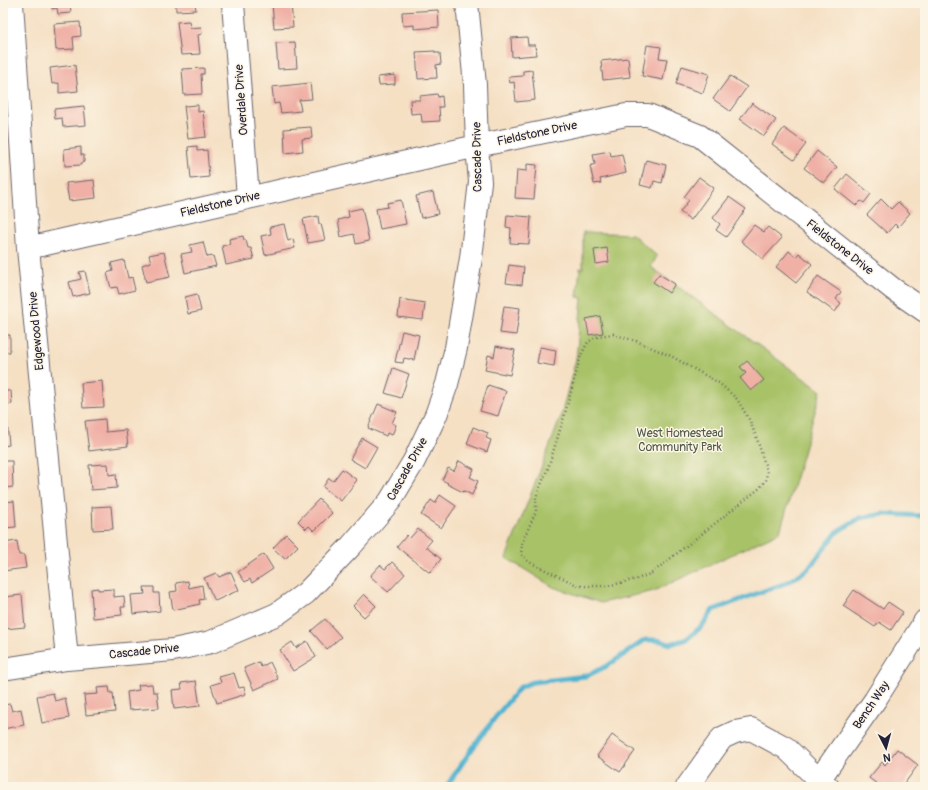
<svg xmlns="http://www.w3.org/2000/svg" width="928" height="790" font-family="Pangolin,sans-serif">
  <rect width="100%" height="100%" fill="#fcf5e5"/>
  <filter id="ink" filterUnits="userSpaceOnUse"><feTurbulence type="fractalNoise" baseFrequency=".025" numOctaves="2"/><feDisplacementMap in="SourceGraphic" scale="8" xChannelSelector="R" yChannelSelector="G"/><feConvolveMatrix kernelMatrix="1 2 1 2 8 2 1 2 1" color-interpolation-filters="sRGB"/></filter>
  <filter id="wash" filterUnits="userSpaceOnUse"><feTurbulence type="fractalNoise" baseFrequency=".012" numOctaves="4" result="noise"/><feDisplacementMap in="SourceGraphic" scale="16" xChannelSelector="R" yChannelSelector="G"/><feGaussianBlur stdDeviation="0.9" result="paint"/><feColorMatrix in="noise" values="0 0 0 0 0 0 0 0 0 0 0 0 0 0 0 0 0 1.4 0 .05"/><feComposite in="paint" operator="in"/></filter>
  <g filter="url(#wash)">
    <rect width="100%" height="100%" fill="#f5e0c4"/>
    <path fill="#a8c268" stroke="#657252" d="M583,232l49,2 25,22 -6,11 170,124 -41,141 -126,59 -53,12 -48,-16 -47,-29 54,-139 16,-60 6,-61 -5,-1 3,-29h3z"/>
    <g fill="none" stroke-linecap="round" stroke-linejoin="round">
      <path stroke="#51b3d0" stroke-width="5" d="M446,787l26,-38 26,-35 22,-27 13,-5 53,-6 21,-10 38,-26h13l12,4 17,-5 15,-13 11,-16 48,-18 25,-9 22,-14 30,-38 22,-13 24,-4 41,2"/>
    </g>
    <g id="blocks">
      <path fill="#f0b0a6" d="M52,3h18l1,10 -13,1 -1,-6 -5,1z
        M176,3h19l1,7 -20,1z
        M272,3h19l2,24 -19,1z
        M438,10l1,17 -25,2v-4l-11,1 -1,-14z
        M189,21l1,7 11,-1 1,7 -4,1 2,19 -19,1 -4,-33z
        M80,22l1,14 -8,1 1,12 -18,1 -2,-26z
        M527,37l1,8h7l1,10 -24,2 -1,-19z
        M295,42l2,26 -19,1 -2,-26z
        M647,45l14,2 -2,11 8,1 -4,21 -21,-4z
        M435,51v2h5l1,11 -5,1 1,13 -19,1 -2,-27z
        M628,58l2,19 -27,3 -2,-19z
        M75,65l3,26 -19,2v-10l-7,1 -2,-16z
        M682,66l27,8 -6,19 -27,-9z
        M204,68v6h-3l1,20 -18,1 -2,-26z
        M532,70l3,30 -19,2 -2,-20 -4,1 -1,-6 14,-1v-5z
        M395,75v9l-16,1 -1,-8z
        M730,76l17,11 -17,24 -17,-12z
        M310,83l2,16 -13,1 2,11 -20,2 -2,-10 -5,1 -2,-17z
        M437,94l1,3 4,-1 1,11h-4l1,14 -18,1 -1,-9 -10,1 -1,-14h10v-4z
        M752,103l24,17 -12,16 -24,-17z
        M198,105v7l5,-1 3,26 -18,2 -4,-33z
        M84,106l2,19 -23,2 -1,-9 -7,1 -1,-10z
        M311,127l1,11 -10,1 1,12 -18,2 -1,-24z
        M784,128l22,16 -12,16 -22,-16z
        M197,146v5l10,-1 2,27 -18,2 -3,-32z
        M81,147v8h3v7l-3,1v2l-16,1 -1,-17z
        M610,151l1,5 11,-2 4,19 -26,6 1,4 -7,1 -4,-18 5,-2 -2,-10z
        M817,151l20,16 -13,16 -20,-15z
        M646,160l20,5 -4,18 -8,-2 -2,7 -12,-3z
        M527,164l10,1 -3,34 -19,-1 2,-28 10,1z
        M847,174l24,20 -7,9 -3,-2 -5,5 -21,-17z
        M699,177l15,11 -23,32 -11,-8 9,-12 -5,-3z
        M94,180l2,18 -27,3 -3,-18z
        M433,192l5,22 -17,4 -5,-22z
        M729,197l17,12 -20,28 -10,-7 4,-6 -7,-6z
        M881,199l10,10 7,-7 12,11 -12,14 -3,-3 -8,9 -20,-18z
        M401,200l5,24 -26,5 -4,-20 12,-2 -1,-4z
        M362,208l7,33 -13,3 -2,-10 -13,3 -3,-17 11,-3 -1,-6z
        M507,215l24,2 -2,27 -19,-1 1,-15 -5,-1z
        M318,216l1,8h2l4,16 -17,3 -5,-24z
        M284,224l4,17 5,-2 2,9 -30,7 -4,-19 10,-2 -1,-7z
        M754,225l10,7 4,-5 14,11 -19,21 -22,-18z
        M243,236l1,4h2l2,8h3l3,11 -28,6 -4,-19 8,-2 -1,-5z
        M203,242l4,15 6,-1 3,10 -31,7 -4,-19 11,-2 -2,-7z
        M607,248l2,14 -13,2 -2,-14z
        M789,251l7,6 3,-4 13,11 -16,19 -20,-16z
        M164,252l6,25 -24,5 -4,-17 9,-3 -2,-7z
        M124,260l4,18 4,-1 3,13 -16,4 -2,-7 -6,1 -4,-15 6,-2 -2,-8z
        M509,265l15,2 -2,18 -16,-2z
        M85,271l5,22 -17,4 -4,-15 12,-3 -2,-7z
        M659,274l16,10 -6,9 -16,-11z
        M818,276l23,16 -5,7 5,4 -6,9 -28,-20z
        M3,294h2v13h-2z
        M197,294l4,17 -13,3 -3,-17z
        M400,299l25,4 -2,17 -25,-3z
        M504,306l16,2 -4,27 -16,-2z
        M600,316l3,17 -14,2 -3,-16z
        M402,331l17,4 -5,25 -10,-2 -1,5 -8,-1z
        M3,335h7v17h-7z
        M496,346l19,4 -5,25 -25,-5 3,-15 6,2z
        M540,347l16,3 -2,16 -17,-3z
        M747,361l17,19 -13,11 -11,-13 6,-5 -6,-6z
        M393,368l16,6 -8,24 -16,-5z
        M3,381h1l1,10h6l1,13 -9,1z
        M102,381l2,26 -21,1 -2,-25z
        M488,385l18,6 -8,25 -18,-5z
        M378,404l19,8 -5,11 4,2 -4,10 -5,-2 -1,3 -18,-8z
        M105,419l1,13 20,-2 2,16 -39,5 -4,-30z
        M3,420h4l2,25 -6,1z
        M473,427l15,6 -2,5 5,2 -4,12 -20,-8z
        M362,438l15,9 -12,21 -15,-9z
        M3,461h9l1,26 -10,1z
        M459,461l15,8 -4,8 8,4 -6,14 -8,-4 -1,1 -16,-8 1,-1 -6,-3 6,-12 6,3z
        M108,464l1,11 7,-1 1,14 -26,2 -2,-25z
        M342,469l15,11 -16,21 -18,-14 6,-9 4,3z
        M440,495l16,11 -15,22 -20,-13 10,-15 4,3z
        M319,499l13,14 -18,18 -5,-5 -3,3 -8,-8z
        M14,501l2,26 -13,1v-26z
        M111,506l2,23 -20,1 -1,-23z
        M418,529l14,11 -6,7 15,12 -11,14 -33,-26 10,-12 3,3z
        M286,534l12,12 -13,13 -12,-11z
        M17,541l2,14h5l2,13 -23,3v-28z
        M264,554l9,15 -21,14 -2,-4 -5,3 -7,-10z
        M392,562l13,12 -17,18 -18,-16 10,-11 5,4z
        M231,572l8,18 -24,11 -11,-23 12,-5 3,4z
        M188,581l1,7 13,-3 2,14 -5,1 1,4 -27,6 -3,-18 7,-1 -1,-8z
        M144,587h10v6h5l1,18 -27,3 -2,-19 14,-1z
        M98,588v2l16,-1v8l10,-1 1,11h-4l1,8 -29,3 -2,-29z
        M854,590l29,19 5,-7 15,10 -12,18 -12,-8 -4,5 -32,-21z
        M364,594l12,12 -12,11 -11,-11z
        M22,595l3,32 -20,2 -2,-32z
        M325,619l16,18 -14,12 -16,-18z
        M307,641l9,16 -23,14 -13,-21 12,-8 4,6z
        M259,662l2,5 9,-5 8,17 -24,11 -10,-22z
        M234,673l5,15 5,-1 2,7 -29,9 -6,-18 10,-3 -2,-5z
        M196,681l4,25 -26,3 -2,-19 10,-1 -1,-6z
        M152,684l1,8h4l2,16 -30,2 -2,-18 12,-2 -1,-5z
        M109,687l1,6h3l2,19 -29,3 -2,-20 14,-1 -1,-6z
        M53,693l2,8 10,-3 4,20 -27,5 -5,-27z
        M10,704l2,7 9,-2 3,16 -21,4v-24z
        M612,735l23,16 -15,21 -23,-16z
        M897,749l21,16 -16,22h-21l-12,-9 13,-16 3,3z"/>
    </g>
  </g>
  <g filter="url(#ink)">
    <use href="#blocks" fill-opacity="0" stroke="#6c646b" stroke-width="1"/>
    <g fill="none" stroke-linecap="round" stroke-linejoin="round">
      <g stroke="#6c646b" stroke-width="24">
        <path id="minor" d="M12,3l16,245 39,411
          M233,3l15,194
          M28,248l449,-102 149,-31h22l52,21 193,153 32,22
          M3,669l64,-10 106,-9 38,-8 66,-28 29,-21 45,-47 39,-45 24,-40 22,-46 11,-31 9,-36 15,-90 9,-76 -3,-36 -2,-61 -8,-82
          M687,787l35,-49 13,-6 16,-3 35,19 33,32 9,7
          M814,787l61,-87 50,-79"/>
      </g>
      <path stroke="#6c646b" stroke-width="2.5" stroke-dasharray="1 3" stroke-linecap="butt" d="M613,334l23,7 35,15 48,27 18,16 13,22 8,21 9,29 -1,9 -6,8 -108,85 -15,6 -30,7h-28l-50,-24 -8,-8 1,-11 14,-32v-14l12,-29 16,-51 17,-62 7,-13 11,-6z"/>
      <use href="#minor" stroke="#fff" stroke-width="22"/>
    </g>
  </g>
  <g text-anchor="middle" stroke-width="3" stroke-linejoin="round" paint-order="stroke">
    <g font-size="12" fill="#22223b" stroke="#fcf5e5">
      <text transform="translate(241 100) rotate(-94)" y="4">Overdale Drive</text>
      <text transform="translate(537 133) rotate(-12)" y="4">Fieldstone Drive</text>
      <text transform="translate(477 157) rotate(-91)" y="4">Cascade Drive</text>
      <text transform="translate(220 204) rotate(-13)" y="4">Fieldstone Drive</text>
      <text transform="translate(840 247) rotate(38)" y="4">Fieldstone Drive</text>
      <text transform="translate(36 331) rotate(-95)" y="4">Edgewood Drive</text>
      <text transform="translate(407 469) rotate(-61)" y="4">Cascade Drive</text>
      <text transform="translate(144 651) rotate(-6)" y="4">Cascade Drive</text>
      <text transform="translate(871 705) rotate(-56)" y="4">Bench Way</text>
    </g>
    <g font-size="12" fill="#515a4b" stroke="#fcf5e5">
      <text x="680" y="437">West Homestead<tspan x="680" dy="14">Community Park</tspan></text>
    </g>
  </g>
  <rect width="928" height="790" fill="none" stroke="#fcf5e5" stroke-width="16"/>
  <g transform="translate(886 748) rotate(174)" stroke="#fcf5e5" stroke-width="3" paint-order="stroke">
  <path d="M0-3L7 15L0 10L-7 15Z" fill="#22223b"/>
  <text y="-6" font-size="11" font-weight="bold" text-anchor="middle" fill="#22223b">N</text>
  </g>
</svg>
